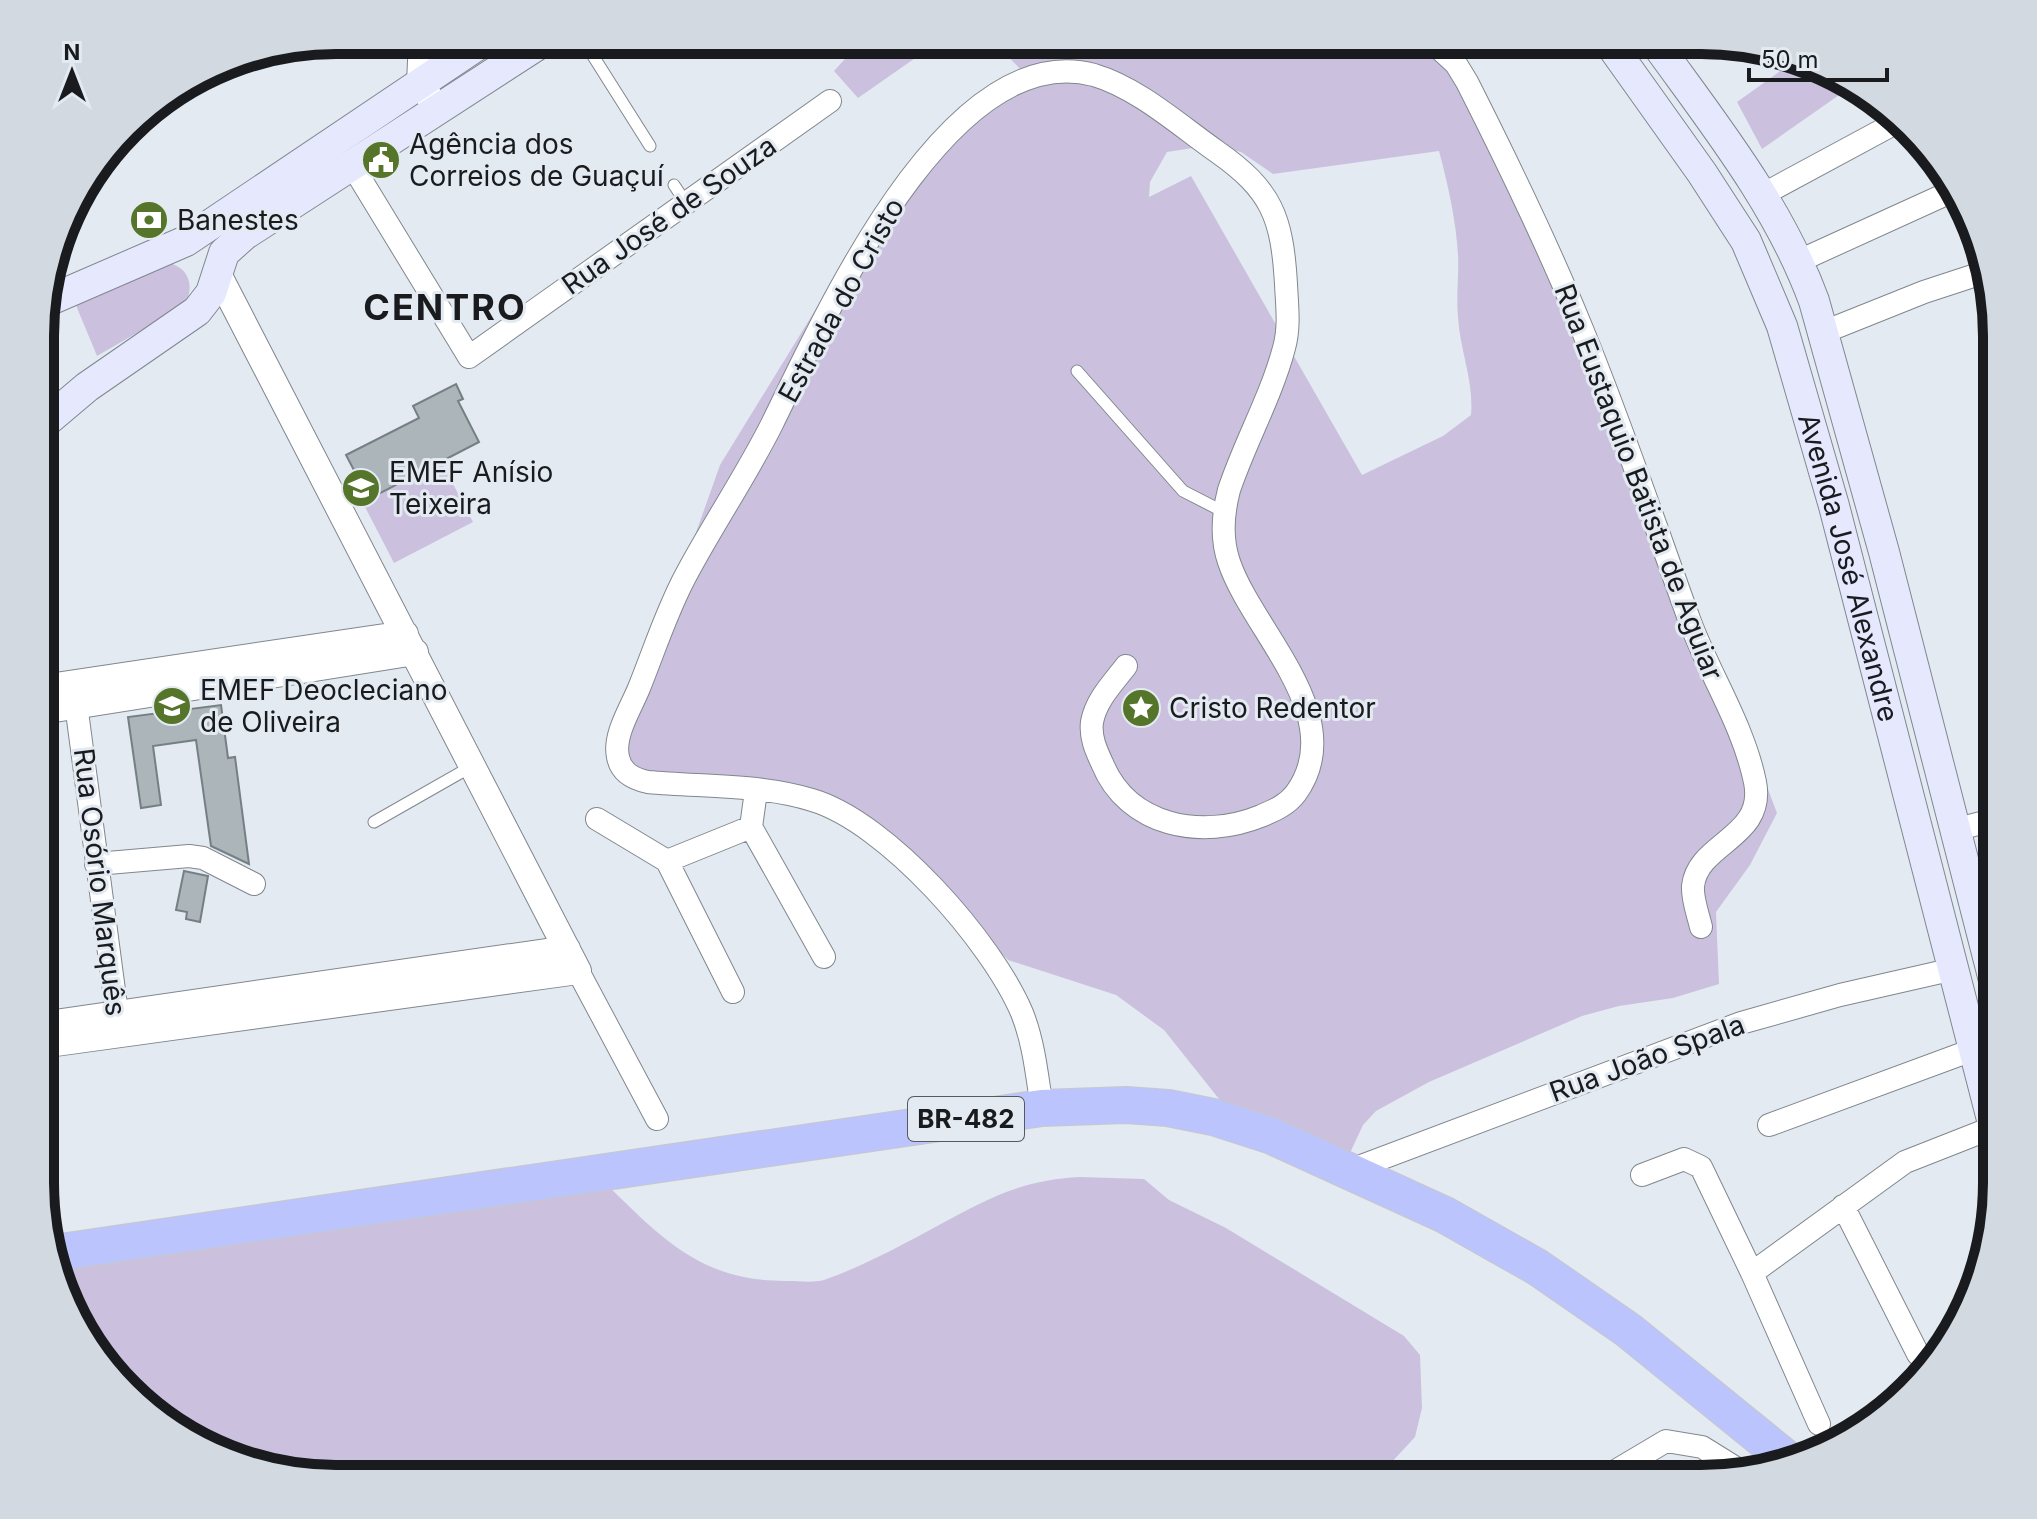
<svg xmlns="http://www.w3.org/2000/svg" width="2037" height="1519" font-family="Inter,sans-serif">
  <rect width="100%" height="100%" fill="#e3eaf2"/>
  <path fill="#cbc1df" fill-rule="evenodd" d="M862,40h79l-83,58 -24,-27z
    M992,40h441l101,180 94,257 95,194 54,142 -27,52 -34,47 3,72 -46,14 -54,8 -37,10 -153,66 -53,29 -13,14 -13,28 -127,-49 -59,-74 -48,-35 -108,-35 -107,-112 -132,-54 -75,-5 -79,-28 105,-296 172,-280 85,-82 48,-29zM1212,145l29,7 32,22 166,-23c9,34 17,69 19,104 1,21 -2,42 0,62 2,34 16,64 13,98l-28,21 -81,39 -171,-299 -42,21 1,-15 17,-30z
    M1797,59l17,3 38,24 -90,63 -25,-47z
    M166,262c23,5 29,23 19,43l-88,51 -22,-53z
    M442,463l31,59 -79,41 -31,-60z
    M1080,1177l64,2 25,21 57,28 178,108 16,19 2,53 -7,29 -39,42 -1059,-1 -94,-21 -82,-51 -70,-92 -15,-54 547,-79c58,56 97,101 185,100 11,0 25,2 36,-1 40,-14 78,-35 115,-55 50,-27 83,-45 141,-48z"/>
  <path fill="#abb5ba" stroke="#767f84" stroke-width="2" d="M456,384l7,15 -5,2 21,41 -110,57 -23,-44 73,-37 -6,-12z
    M221,705l7,53 7,-1 14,107 -38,-18 -15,-106 -43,6 8,59 -20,3 -13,-91z
    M184,871l24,5 -8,46 -14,-3 1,-7 -11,-2z"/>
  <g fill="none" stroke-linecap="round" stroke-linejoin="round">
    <g stroke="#80878e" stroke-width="13">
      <path id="service" d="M583,40l67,106
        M674,185l12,18
        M1077,371l106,120 41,21
        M374,822l100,-57"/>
    </g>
    <g stroke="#80878e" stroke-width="24">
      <path id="minor" d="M1430,40l26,24 11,18c41,81 81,163 115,247 39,95 72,193 107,290 20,55 54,105 66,163 11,56 -57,60 -62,104 -1,13 5,28 8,41
        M352,165l117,192 361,-256
        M1762,195l139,-75
        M1799,261l156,-71
        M1824,332l100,-40 58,-19
        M74,689l45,339
        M756,791l-5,36 73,130
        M597,819l70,42 66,131
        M1954,830l43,-11
        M667,861l84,-34
        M96,864l93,-8 14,2 51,26
        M578,971l79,148
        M1042,1108c-5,-32 -8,-65 -20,-95 -30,-71 -135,-191 -210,-213 -51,-16 -110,-13 -164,-18 -14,-3 -27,-9 -30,-25 -5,-22 13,-49 21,-69 15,-37 28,-78 47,-113 27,-51 60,-99 86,-151 51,-103 176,-388 322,-349 44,13 85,50 122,76 56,39 66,66 70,133 1,22 4,43 -2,64 -13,49 -39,94 -55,142 -6,23 -8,49 0,72 23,69 122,155 67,231 -9,12 -21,17 -35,23 -59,24 -133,11 -159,-53 -6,-13 -12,-26 -10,-41 4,-22 21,-39 34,-56
        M1769,1125l206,-76
        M1348,1171l393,-148 99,-28 114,-26
        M1642,1175l42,-16 17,8 51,106 67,151
        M1843,1206l75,148
        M1752,1273l153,-111 89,-35
        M1602,1479l64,-38 36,6 37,23"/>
    </g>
    <g stroke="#80878e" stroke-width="28">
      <path id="tertiary" d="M422,40l-2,43 10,15
        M42,688l363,-54
        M42,711l373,-59
        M41,1025l526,-76
        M41,1045l537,-74 -359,-695"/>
    </g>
    <g stroke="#80878e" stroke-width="32">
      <g id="secondary">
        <path id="s1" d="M1608,41l94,132 44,68 36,85 52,180 162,629"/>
        <path d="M1654,41c59,82 125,164 160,260l70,251 112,436"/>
        <path d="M43,303l143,-62 299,-201"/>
        <path d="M42,425l45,-38 110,-76 14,-18 13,-40 20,-18 301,-195"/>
      </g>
    </g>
    <g stroke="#c8c8c9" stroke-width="38">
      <path id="trunk" d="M54,1253l988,-145 84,-3 42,3 45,9 59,19 173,79 92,52 91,63 159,129"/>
    </g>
    <use href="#service" stroke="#fff" stroke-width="11"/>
    <use href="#minor" stroke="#fff" stroke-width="22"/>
    <use href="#tertiary" stroke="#fff" stroke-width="26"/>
    <use href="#secondary" stroke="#e6e9fe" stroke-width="30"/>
    <use href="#trunk" stroke="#bbc4fc" stroke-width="36"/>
  </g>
  <defs>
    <g id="civic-disc" transform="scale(2)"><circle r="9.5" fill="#55752b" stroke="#e3eaf2"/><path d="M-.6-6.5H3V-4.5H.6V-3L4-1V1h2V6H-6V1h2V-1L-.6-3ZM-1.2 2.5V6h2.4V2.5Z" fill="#fff"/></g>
    <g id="bank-disc" transform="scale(2)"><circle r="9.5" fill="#55752b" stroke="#e3eaf2"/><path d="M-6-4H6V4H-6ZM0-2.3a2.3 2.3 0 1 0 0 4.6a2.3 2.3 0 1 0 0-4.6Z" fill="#fff"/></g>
    <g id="school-disc" transform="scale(2)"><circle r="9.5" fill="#55752b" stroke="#e3eaf2"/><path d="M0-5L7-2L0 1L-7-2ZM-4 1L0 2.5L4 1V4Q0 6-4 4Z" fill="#fff"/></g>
    <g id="sight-disc" transform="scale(2)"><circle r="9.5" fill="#55752b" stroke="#e3eaf2"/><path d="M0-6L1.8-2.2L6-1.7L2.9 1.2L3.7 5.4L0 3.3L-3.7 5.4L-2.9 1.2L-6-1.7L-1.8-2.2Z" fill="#fff"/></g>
  </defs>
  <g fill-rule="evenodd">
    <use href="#civic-disc" x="381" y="160"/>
    <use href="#bank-disc" x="149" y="220"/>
    <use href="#school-disc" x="361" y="488"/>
    <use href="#school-disc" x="172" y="706"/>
    <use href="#sight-disc" x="1141" y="708"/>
  </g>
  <g text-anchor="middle" stroke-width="6" stroke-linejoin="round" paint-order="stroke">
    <rect fill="#e3eaf2" stroke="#56595e" stroke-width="2" x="908" y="1097" width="116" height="44" rx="6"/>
    <g font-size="26" font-weight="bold" fill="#191b1e">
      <text x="966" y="1128">BR-482</text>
    </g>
    <g font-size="28" fill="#191b1e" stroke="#e3eaf2" text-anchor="start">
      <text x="409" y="154">Agência dos<tspan x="409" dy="32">Correios de Guaçuí</tspan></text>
      <text x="177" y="230">Banestes</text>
      <text x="389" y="482">EMEF Anísio<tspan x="389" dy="32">Teixeira</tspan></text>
      <text x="200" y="700">EMEF Deocleciano<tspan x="200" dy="32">de Oliveira</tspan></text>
      <text x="1169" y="718">Cristo Redentor</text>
    </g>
    <g font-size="28" fill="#191b1e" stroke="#e3eaf2">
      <text transform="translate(669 215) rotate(-35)" y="10">Rua José de Souza</text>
      <text transform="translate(841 300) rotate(-61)" y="10">Estrada do Cristo</text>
      <text transform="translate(1639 482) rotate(69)" y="10">Rua Eustaquio Batista de Aguiar</text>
      <text dy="10" stroke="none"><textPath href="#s1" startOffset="586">Avenida José Alexandre</textPath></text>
      <text transform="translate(100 882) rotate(83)" y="10">Rua Osório Marquês</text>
      <text transform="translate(1647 1058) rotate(-20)" y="10">Rua João Spala</text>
    </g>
    <g font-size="36" font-weight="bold" letter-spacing="2" fill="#191b1e" stroke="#e3eaf2">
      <text x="445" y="320">CENTRO</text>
    </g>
  </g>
  <path d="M0 0H2037V1519H0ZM336 54H1701A282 282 0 0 1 1983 336V1183A282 282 0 0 1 1701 1465H336A282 282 0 0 1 54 1183V336A282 282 0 0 1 336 54Z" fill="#d3d9e1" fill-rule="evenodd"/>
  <path fill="none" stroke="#191b1e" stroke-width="10" d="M336 54H1701A282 282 0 0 1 1983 336V1183A282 282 0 0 1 1701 1465H336A282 282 0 0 1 54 1183V336A282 282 0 0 1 336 54Z"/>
  <g transform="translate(72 72)" stroke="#e3eaf2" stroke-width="6" paint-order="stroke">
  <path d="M0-6L14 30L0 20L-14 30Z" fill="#191b1e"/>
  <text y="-12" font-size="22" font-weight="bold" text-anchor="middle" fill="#191b1e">N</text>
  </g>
  <path d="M1749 68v12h138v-12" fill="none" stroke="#191b1e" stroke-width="4"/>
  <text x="1761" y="68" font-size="24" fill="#191b1e" stroke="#e3eaf2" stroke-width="6" paint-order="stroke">50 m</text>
</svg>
